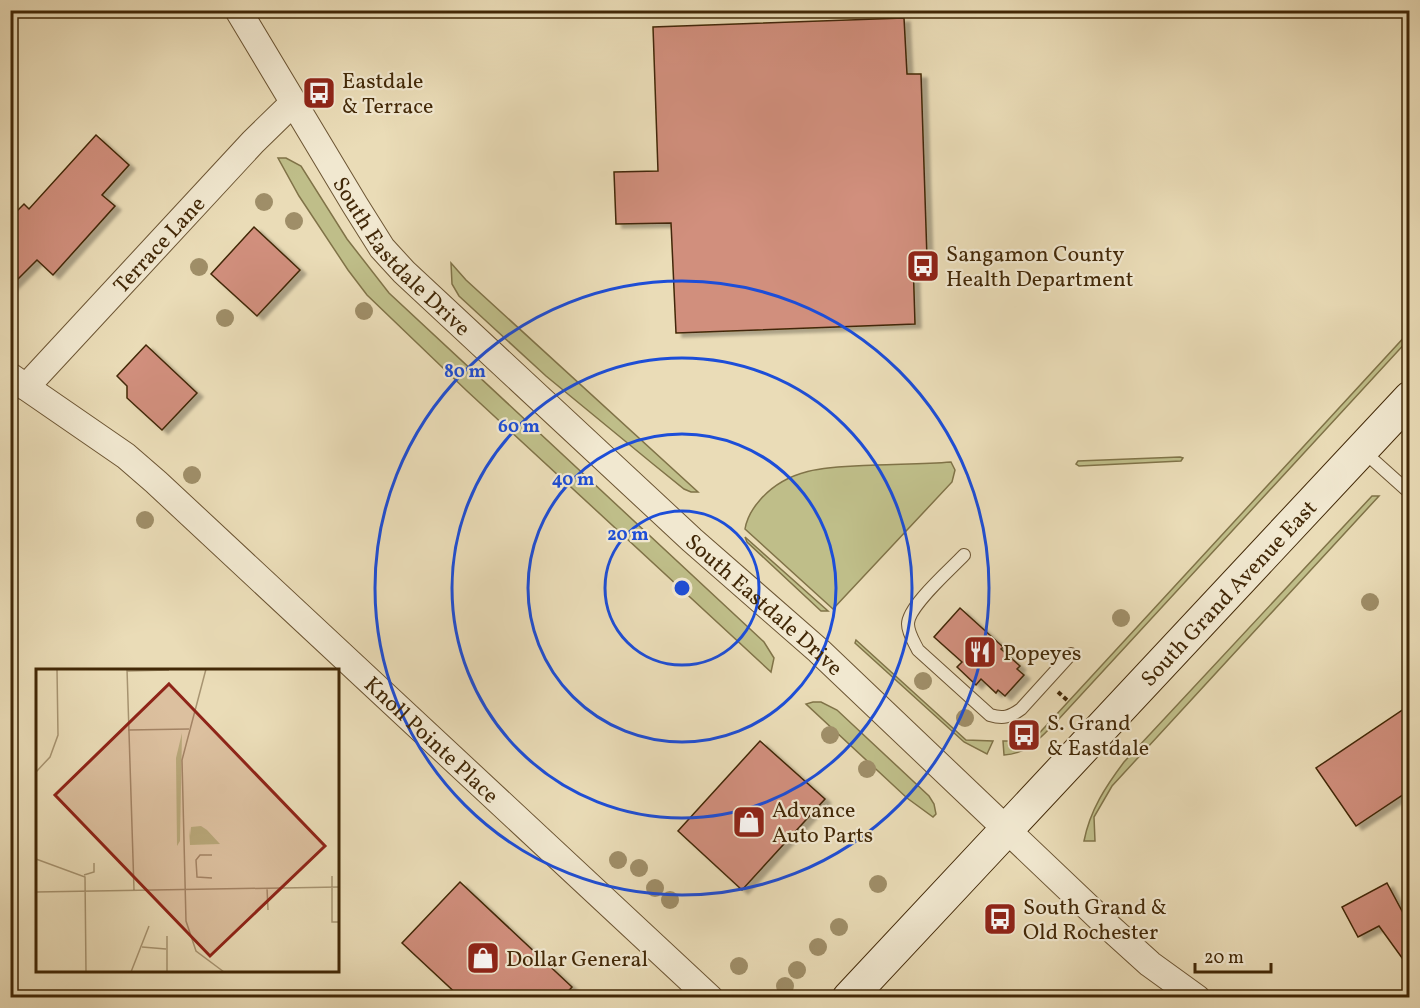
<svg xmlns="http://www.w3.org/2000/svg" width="1420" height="1008" font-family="Vollkorn,serif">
  <defs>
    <filter id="shadow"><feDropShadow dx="6" dy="4" stdDeviation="1.5" flood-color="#0004"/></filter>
  </defs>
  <rect width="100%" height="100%" fill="#eadcb7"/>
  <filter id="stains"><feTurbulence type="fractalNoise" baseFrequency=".00333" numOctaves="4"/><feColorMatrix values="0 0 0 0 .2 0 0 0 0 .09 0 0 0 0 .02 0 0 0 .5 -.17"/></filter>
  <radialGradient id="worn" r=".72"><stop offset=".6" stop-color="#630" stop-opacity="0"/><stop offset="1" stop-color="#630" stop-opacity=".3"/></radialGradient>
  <path fill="#bfbe89" stroke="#807348" stroke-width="1.5" d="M278,158h8l15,8 46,73 42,54 375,349 10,16 -3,14 -304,-281 -100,-96 -19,-25 -49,-74z
    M451,263l15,17 232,212h-7l-7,-3 -31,-25 -107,-88 -61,-56 -26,-24 -7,-12z
    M1409,332v7l-352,382c-16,16 -29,33 -53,34l-1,-14h29z
    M1180,457l3,1 -2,3 -102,5 -3,-2 2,-3z
    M951,462l4,8 -3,12 -119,127 -88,-80c2,-12 7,-20 15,-29 30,-35 74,-33 116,-35 25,-1 50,-1 75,-3z
    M1372,496h7l-267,290 -18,31 1,24h-11c6,-31 22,-55 40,-79z
    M745,537l83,74h-7l-74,-69z
    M856,640l110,100 27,1 -6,13 -23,-12 -109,-99z
    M813,702h8l16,8 92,86 5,8 2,10 -3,3 -26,-19 -101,-94z"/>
  <path fill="#d18f7d" stroke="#422807" stroke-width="1.5" filter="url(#shadow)" d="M904,18l3,56h14l6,184 -14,1 2,65 -239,9 -5,-110 -55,1 -2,-52 44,-1 -5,-144z
    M96,135l33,30 -27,30 13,11 -62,69 -16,-15 -27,27v-69l14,-14 5,5z
    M254,227l46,43 -43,46 -46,-42z
    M146,345l51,48 -35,37 -35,-32v-12l-10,-10z
    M960,608l43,39 -2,2 19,17 -3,3 7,6 -19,21 -7,-6 -2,3 -15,-14 -5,6 -19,-18 5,-5 -28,-25z
    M1410,705v85l-54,36 -40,-58z
    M760,741l65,58 -83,91 -64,-59z
    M460,882l112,105 -10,11h-101l-59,-55z
    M1387,883l23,43v43l-31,-43 -21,11 -16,-30z"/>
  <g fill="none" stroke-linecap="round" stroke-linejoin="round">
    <g stroke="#6c5533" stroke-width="14">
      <path id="service" d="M1362,450l48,43
        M964,555c-13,14 -56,51 -56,69 0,9 6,18 10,26l72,65c13,4 20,2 31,-6l50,-55"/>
    </g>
    <g stroke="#6c5533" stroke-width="28">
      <g id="minor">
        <path id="s1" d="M238,10l117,195 27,43 22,24 288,268 127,111 289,275 42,38 47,34"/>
        <path id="s2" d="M10,376l116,80 30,26 554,516"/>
        <path id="s3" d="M26,387l227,-245 40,-39"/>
      </g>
    </g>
    <g stroke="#422807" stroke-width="35">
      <g id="secondary">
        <path id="s4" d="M849,998l561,-600"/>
      </g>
    </g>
    <path stroke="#422807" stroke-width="4" stroke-dasharray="4.5 3" stroke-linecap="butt" d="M1058,692l9,8"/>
    <use href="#service" stroke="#f1e8d0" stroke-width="12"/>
    <use href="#minor" stroke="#f1e8d0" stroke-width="26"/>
    <use href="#secondary" stroke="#f1e8d0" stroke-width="33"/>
  </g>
  <g fill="#9f8e68">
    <circle cx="264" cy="202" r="9"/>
    <circle cx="294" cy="221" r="9"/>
    <circle cx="199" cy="267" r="9"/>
    <circle cx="364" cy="311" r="9"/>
    <circle cx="225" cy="318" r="9"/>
    <circle cx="192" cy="475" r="9"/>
    <circle cx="145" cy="520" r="9"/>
    <circle cx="1370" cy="602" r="9"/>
    <circle cx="1121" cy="618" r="9"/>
    <circle cx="923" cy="681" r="9"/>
    <circle cx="965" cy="718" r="9"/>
    <circle cx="830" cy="735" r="9"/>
    <circle cx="867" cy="769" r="9"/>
    <circle cx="618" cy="860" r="9"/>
    <circle cx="639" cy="868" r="9"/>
    <circle cx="878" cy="884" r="9"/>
    <circle cx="655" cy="888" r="9"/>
    <circle cx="670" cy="900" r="9"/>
    <circle cx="839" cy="927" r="9"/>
    <circle cx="818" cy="947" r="9"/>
    <circle cx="739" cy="966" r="9"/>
    <circle cx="797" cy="970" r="9"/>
    <circle cx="785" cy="986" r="9"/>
  </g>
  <g fill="none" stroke="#1d4ed8" stroke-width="3">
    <circle cx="682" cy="588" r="77"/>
    <circle cx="682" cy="588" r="154"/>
    <circle cx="682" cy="588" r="230"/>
    <circle cx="682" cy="588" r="307"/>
  </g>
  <defs>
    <g id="bus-square" transform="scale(1.725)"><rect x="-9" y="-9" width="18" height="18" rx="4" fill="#8f2418" stroke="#f1e8d0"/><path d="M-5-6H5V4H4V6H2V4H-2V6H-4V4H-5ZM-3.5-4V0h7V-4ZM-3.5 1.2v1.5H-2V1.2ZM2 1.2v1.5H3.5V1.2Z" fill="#fff"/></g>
    <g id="restaurant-square" transform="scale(1.725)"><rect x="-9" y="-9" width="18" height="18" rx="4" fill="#8f2418" stroke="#f1e8d0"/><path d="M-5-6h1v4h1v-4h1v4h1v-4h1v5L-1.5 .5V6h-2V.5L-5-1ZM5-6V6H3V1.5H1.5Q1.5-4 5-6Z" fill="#fff"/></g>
    <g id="shop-square" transform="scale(1.725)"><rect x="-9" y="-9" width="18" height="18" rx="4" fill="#8f2418" stroke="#f1e8d0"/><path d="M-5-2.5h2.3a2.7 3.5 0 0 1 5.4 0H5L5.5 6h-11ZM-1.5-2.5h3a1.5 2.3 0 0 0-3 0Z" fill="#fff"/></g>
  </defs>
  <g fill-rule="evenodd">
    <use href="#bus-square" x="319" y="93"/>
    <use href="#bus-square" x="923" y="266"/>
    <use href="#restaurant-square" x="980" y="652"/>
    <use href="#bus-square" x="1024" y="735"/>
    <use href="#shop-square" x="749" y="822"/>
    <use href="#bus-square" x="1000" y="919"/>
    <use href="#shop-square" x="483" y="958"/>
  </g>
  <g text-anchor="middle" stroke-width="4.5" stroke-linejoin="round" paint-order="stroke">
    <g font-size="22" fill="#422807" stroke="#f1e8d0" text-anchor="start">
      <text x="342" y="88">Eastdale<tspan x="342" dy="25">&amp; Terrace</tspan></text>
      <text x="946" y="261">Sangamon County<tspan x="946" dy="25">Health Department</tspan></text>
      <text x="1003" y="660">Popeyes</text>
      <text x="1047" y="730">S. Grand<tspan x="1047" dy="25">&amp; Eastdale</tspan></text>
      <text x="772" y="817">Advance<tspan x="772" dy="25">Auto Parts</tspan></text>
      <text x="1023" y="914">South Grand &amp;<tspan x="1023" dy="25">Old Rochester</tspan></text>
      <text x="506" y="966">Dollar General</text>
    </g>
    <g font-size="22" fill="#422807" stroke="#f1e8d0">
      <text dy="8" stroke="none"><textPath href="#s3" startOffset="195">Terrace Lane</textPath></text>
      <text dy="8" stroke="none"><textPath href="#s1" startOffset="297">South Eastdale Drive</textPath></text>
      <text dy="8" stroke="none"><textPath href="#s4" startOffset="555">South Grand Avenue East</textPath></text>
      <text dy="8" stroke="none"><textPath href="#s1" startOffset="801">South Eastdale Drive</textPath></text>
      <text dy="8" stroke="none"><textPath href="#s2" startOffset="558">Knoll Pointe Place</textPath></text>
    </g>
  </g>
  <g transform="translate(36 669)">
    <rect width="303" height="303" fill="#eadcb7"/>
    <path d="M146,64l-2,108 -3,5 -1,-88zM165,157l6,4 13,14 -30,1 -1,-16 1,7 1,-9z" fill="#bfbe89"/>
    <path fill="none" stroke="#a79471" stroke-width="1.5" d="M91,0l7,221M170,0l-24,91 4,161 10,30 28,21M91,2l42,-1M92,61l61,-1M0,103l14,-15 8,-22 -1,-66M176,186h-12l-4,5 1,17 15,1M0,190l49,18 1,95M48,206l10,-3v-9M296,207v46h7M231,219l1,22M0,223l303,-5M106,278l24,2M95,303l18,-46M131,303v-36"/>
    <path fill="#8f2418" fill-opacity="0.15" stroke="#8f2418" stroke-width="3" d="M133,15l156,162 -115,110 -155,-161z"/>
    <rect width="303" height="303" fill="none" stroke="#422807" stroke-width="3"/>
  </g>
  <circle cx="682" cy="588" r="9" fill="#1d4ed8" stroke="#f1e8d0" stroke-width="3"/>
  <g font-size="18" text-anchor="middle" font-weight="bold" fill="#1d4ed8" stroke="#f1e8d0" stroke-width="4.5" stroke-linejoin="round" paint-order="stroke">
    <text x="465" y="377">80 m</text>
    <text x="519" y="432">60 m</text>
    <text x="573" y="485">40 m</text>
    <text x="628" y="540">20 m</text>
  </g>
  <rect width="1420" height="1008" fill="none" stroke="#eadcb7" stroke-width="36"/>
  <rect x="12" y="12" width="1396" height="984" fill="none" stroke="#422807" stroke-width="3"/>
  <rect x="18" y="18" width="1384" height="972" fill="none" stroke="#422807" stroke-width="1.5"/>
  <path d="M1195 963v9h76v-9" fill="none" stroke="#422807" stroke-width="3"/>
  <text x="1204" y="963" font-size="18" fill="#422807" stroke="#f1e8d0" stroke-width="4.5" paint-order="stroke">20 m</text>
  <rect width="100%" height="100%" filter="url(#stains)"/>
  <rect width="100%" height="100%" fill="url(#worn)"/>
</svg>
